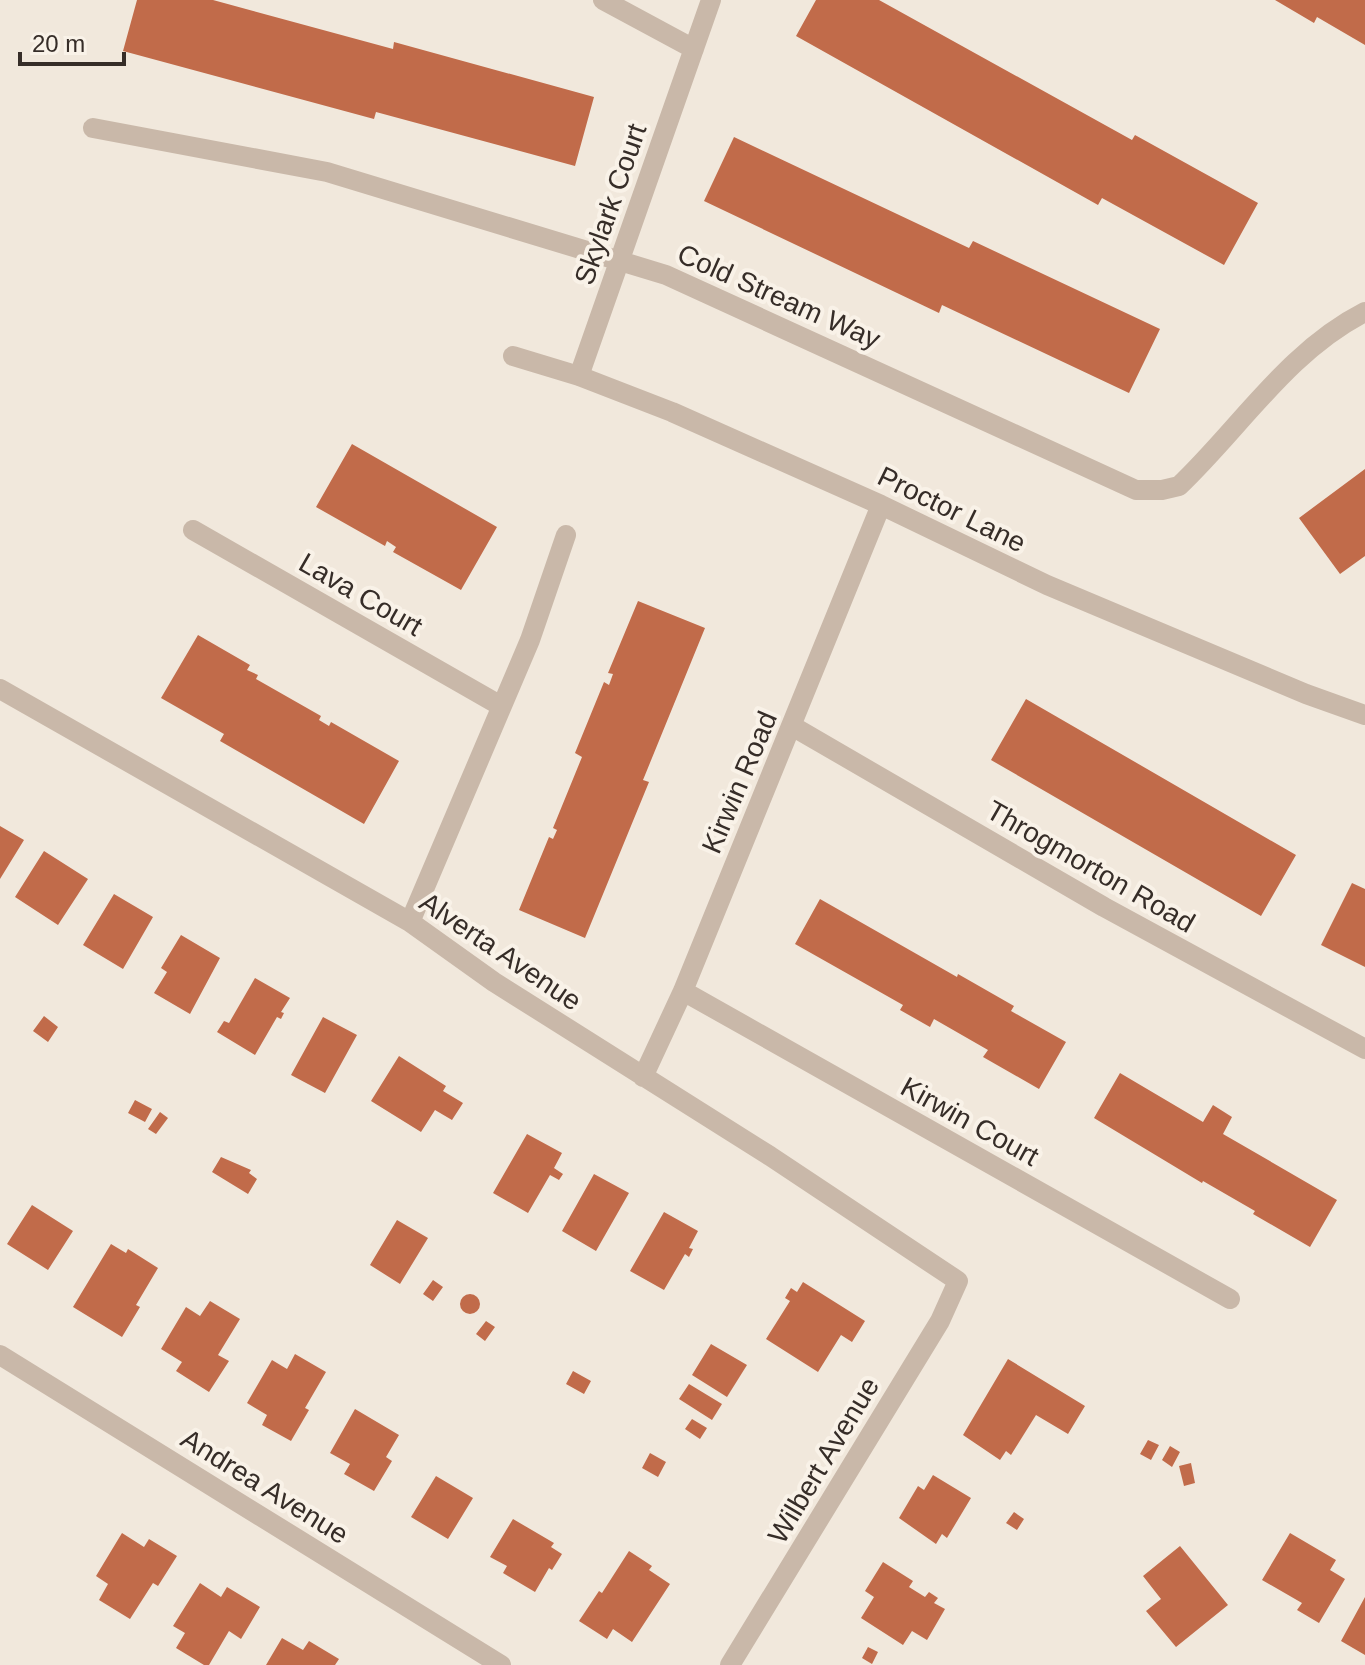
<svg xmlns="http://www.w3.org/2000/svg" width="1365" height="1665" font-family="Arial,sans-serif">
  <rect width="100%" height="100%" fill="#f1e8dc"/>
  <path fill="#c16b4a" d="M137,0h76l180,49 1,-7 200,55 -19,69 -199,-54 -2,7 -251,-68z
    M816,0h63l253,140 3,-5 123,68 -34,62 -122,-67 -4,7 -302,-169z
    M1275,0h90v45l-48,-28 -3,6z
    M734,137l235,111 4,-7 187,88 -31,64 -187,-88 -3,8 -235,-112z
    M352,444l145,83 -36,63 -68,-38 3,-5 -9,-6 -2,5 -69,-39z
    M1365,469v87l-25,18 -41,-56z
    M638,601l67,27 -62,152 6,2 -64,156 -66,-28 30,-73 4,2 4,-9 -4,-2 29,-71 -7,-4 29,-71 5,3 4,-11 -5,-1z
    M198,635l52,30 -3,5 11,5 -2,4 65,37 -2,4 10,6 2,-4 68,39 -35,63 -144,-83 4,-7 -63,-36z
    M1026,699l270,156 -35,61 -270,-156z
    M0,826l24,14 -24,39z
    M44,851l44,28 -30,46 -43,-28z
    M1352,883l13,6v78l-44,-22z
    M114,894l39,23 -30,52 -40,-24z
    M820,899l137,78 1,-3 56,32 -3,5 55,31 -27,47 -56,-32 5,-7 -54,-31 -4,8 -30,-17 3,-5 -108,-61z
    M181,935l39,23 -30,56 -36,-21 13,-21 -6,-4z
    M255,978l35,20 -9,14 3,1 -3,6 -4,-2 -22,38 -38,-23 7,-11 5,2z
    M44,1016l14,11 -10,15 -15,-11z
    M323,1017l34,18 -32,58 -34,-18z
    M399,1056l47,30 -3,5 20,12 -11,17 -17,-10 -14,22 -50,-31z
    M1120,1073l83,49 10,-17 19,12 -9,17 114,66 -27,47 -57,-33 2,-3 -52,-30 -1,2 -108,-65z
    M135,1100l17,9 -7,13 -17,-9z
    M160,1112l8,6 -12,16 -8,-5z
    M527,1134l35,19 -8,15 9,6 -4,6 -9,-5 -22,38 -35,-20z
    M221,1157l30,13 -2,3 8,6 -9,15 -36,-22z
    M594,1174l35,19 -33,58 -34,-20z
    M32,1205l41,26 -25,39 -41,-26z
    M664,1212l34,19 -9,17 4,1 -4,8 -4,-3 -21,36 -34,-19z
    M397,1220l31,18 -28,46 -30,-19z
    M111,1244l15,9 2,-4 30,19 -22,37 4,2 -18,30 -49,-30z
    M433,1280l10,7 -10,14 -10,-7z
    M803,1282l62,39 -13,21 -11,-7 -23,37 -52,-33 24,-38 -5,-3 6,-10 6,4z
    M460 1304a10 10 0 1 1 20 0a10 10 0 1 1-20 0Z
    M210,1301l30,18 -22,36 11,6 -20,31 -33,-21 6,-9 -21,-13 25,-42 14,9z
    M486,1321l9,6 -10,14 -9,-7z
    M711,1344l36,21 -20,32 -35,-22z
    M295,1354l31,18 -21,36 4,2 -18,31 -29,-16 5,-10 -20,-12 25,-43 15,9z
    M1008,1359l77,47 -17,28 -32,-19 -25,40 -5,-4 -6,9 -37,-25z
    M573,1371l18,10 -7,13 -18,-10z
    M689,1384l33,20 -10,16 -33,-21z
    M355,1409l44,26 -13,22 6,4 -18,30 -30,-17 6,-10 -20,-11z
    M692,1419l15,9 -7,11 -15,-10z
    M1148,1440l11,5 -8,15 -11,-6z
    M1170,1446l10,6 -8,15 -10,-7z
    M650,1453l16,9 -8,15 -16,-9z
    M1191,1463l4,20 -11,3 -5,-20z
    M933,1475l38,23 -24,40 -5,-4 -6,10 -37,-26 19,-32 6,4z
    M436,1476l37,22 -25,41 -37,-22z
    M1014,1512l10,7 -7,11 -11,-7z
    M513,1519l41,24 -3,4 11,7 -10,16 -3,-2 -14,24 -32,-19 4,-7 -17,-9z
    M122,1533l22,14 5,-8 28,17 -19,30 -5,-3 -23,36 -31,-19 9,-16 -12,-8z
    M1290,1533l46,27 -6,10 15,9 -26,44 -22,-13 5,-7 -40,-23z
    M1180,1546l48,59 -52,42 -30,-36 15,-12 -18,-23z
    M629,1551l23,15 -3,4 21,14 -38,58 -19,-13 -6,10 -28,-18 20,-30 3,2z
    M883,1562l30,19 -4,6 16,10 4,-5 9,6 -4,5 11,6 -18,31 -15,-9 -9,14 -42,-27 13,-21 -9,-6z
    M200,1583l21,14 6,-10 33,20 -19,32 -12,-8 -20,34h-5l-28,-17 9,-15 -12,-7z
    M1365,1597v58l-24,-14z
    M282,1638l21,12 6,-9 30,18 -4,6h-69z
    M868,1647l10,5 -6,12 -10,-6z"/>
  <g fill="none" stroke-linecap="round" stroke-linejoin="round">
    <path stroke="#c9b8a9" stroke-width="20" d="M603,0l91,49
      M93,128l234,44 339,103 470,215h26l17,-4c61,-58 109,-135 186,-174
      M513,356l66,20 93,36 209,93 166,80 259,109 59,21
      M579,376l132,-376
      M193,530l308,176
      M0,689l410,233 84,60 276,174 188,125 -18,40 -210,344
      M792,726l312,181 261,142
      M410,922l120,-282 36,-105
      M683,991l547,308
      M643,1077l40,-86 198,-486
      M0,1355l501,310"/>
  </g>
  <g text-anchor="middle" stroke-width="8" stroke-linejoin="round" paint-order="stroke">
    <g font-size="28" fill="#362d28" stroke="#f9f2e8">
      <text transform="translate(610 204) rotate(-71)" y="10">Skylark Court</text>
      <text transform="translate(779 296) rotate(24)" y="10">Cold Stream Way</text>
      <text transform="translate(952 509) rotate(26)" y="10">Proctor Lane</text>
      <text transform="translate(361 594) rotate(30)" y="10">Lava Court</text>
      <text transform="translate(739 782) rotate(-67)" y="10">Kirwin Road</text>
      <text transform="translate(1091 866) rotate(30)" y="10">Throgmorton Road</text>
      <text transform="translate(501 951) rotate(34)" y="10">Alverta Avenue</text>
      <text transform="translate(970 1121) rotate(29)" y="10">Kirwin Court</text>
      <text transform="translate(823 1460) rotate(-59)" y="10">Wilbert Avenue</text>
      <text transform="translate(265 1486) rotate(32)" y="10">Andrea Avenue</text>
    </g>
  </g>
  <path d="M20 52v12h104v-12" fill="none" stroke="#362d28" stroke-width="4"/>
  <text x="32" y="52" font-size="24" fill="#362d28" stroke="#f9f2e8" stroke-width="6" paint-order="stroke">20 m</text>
</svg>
